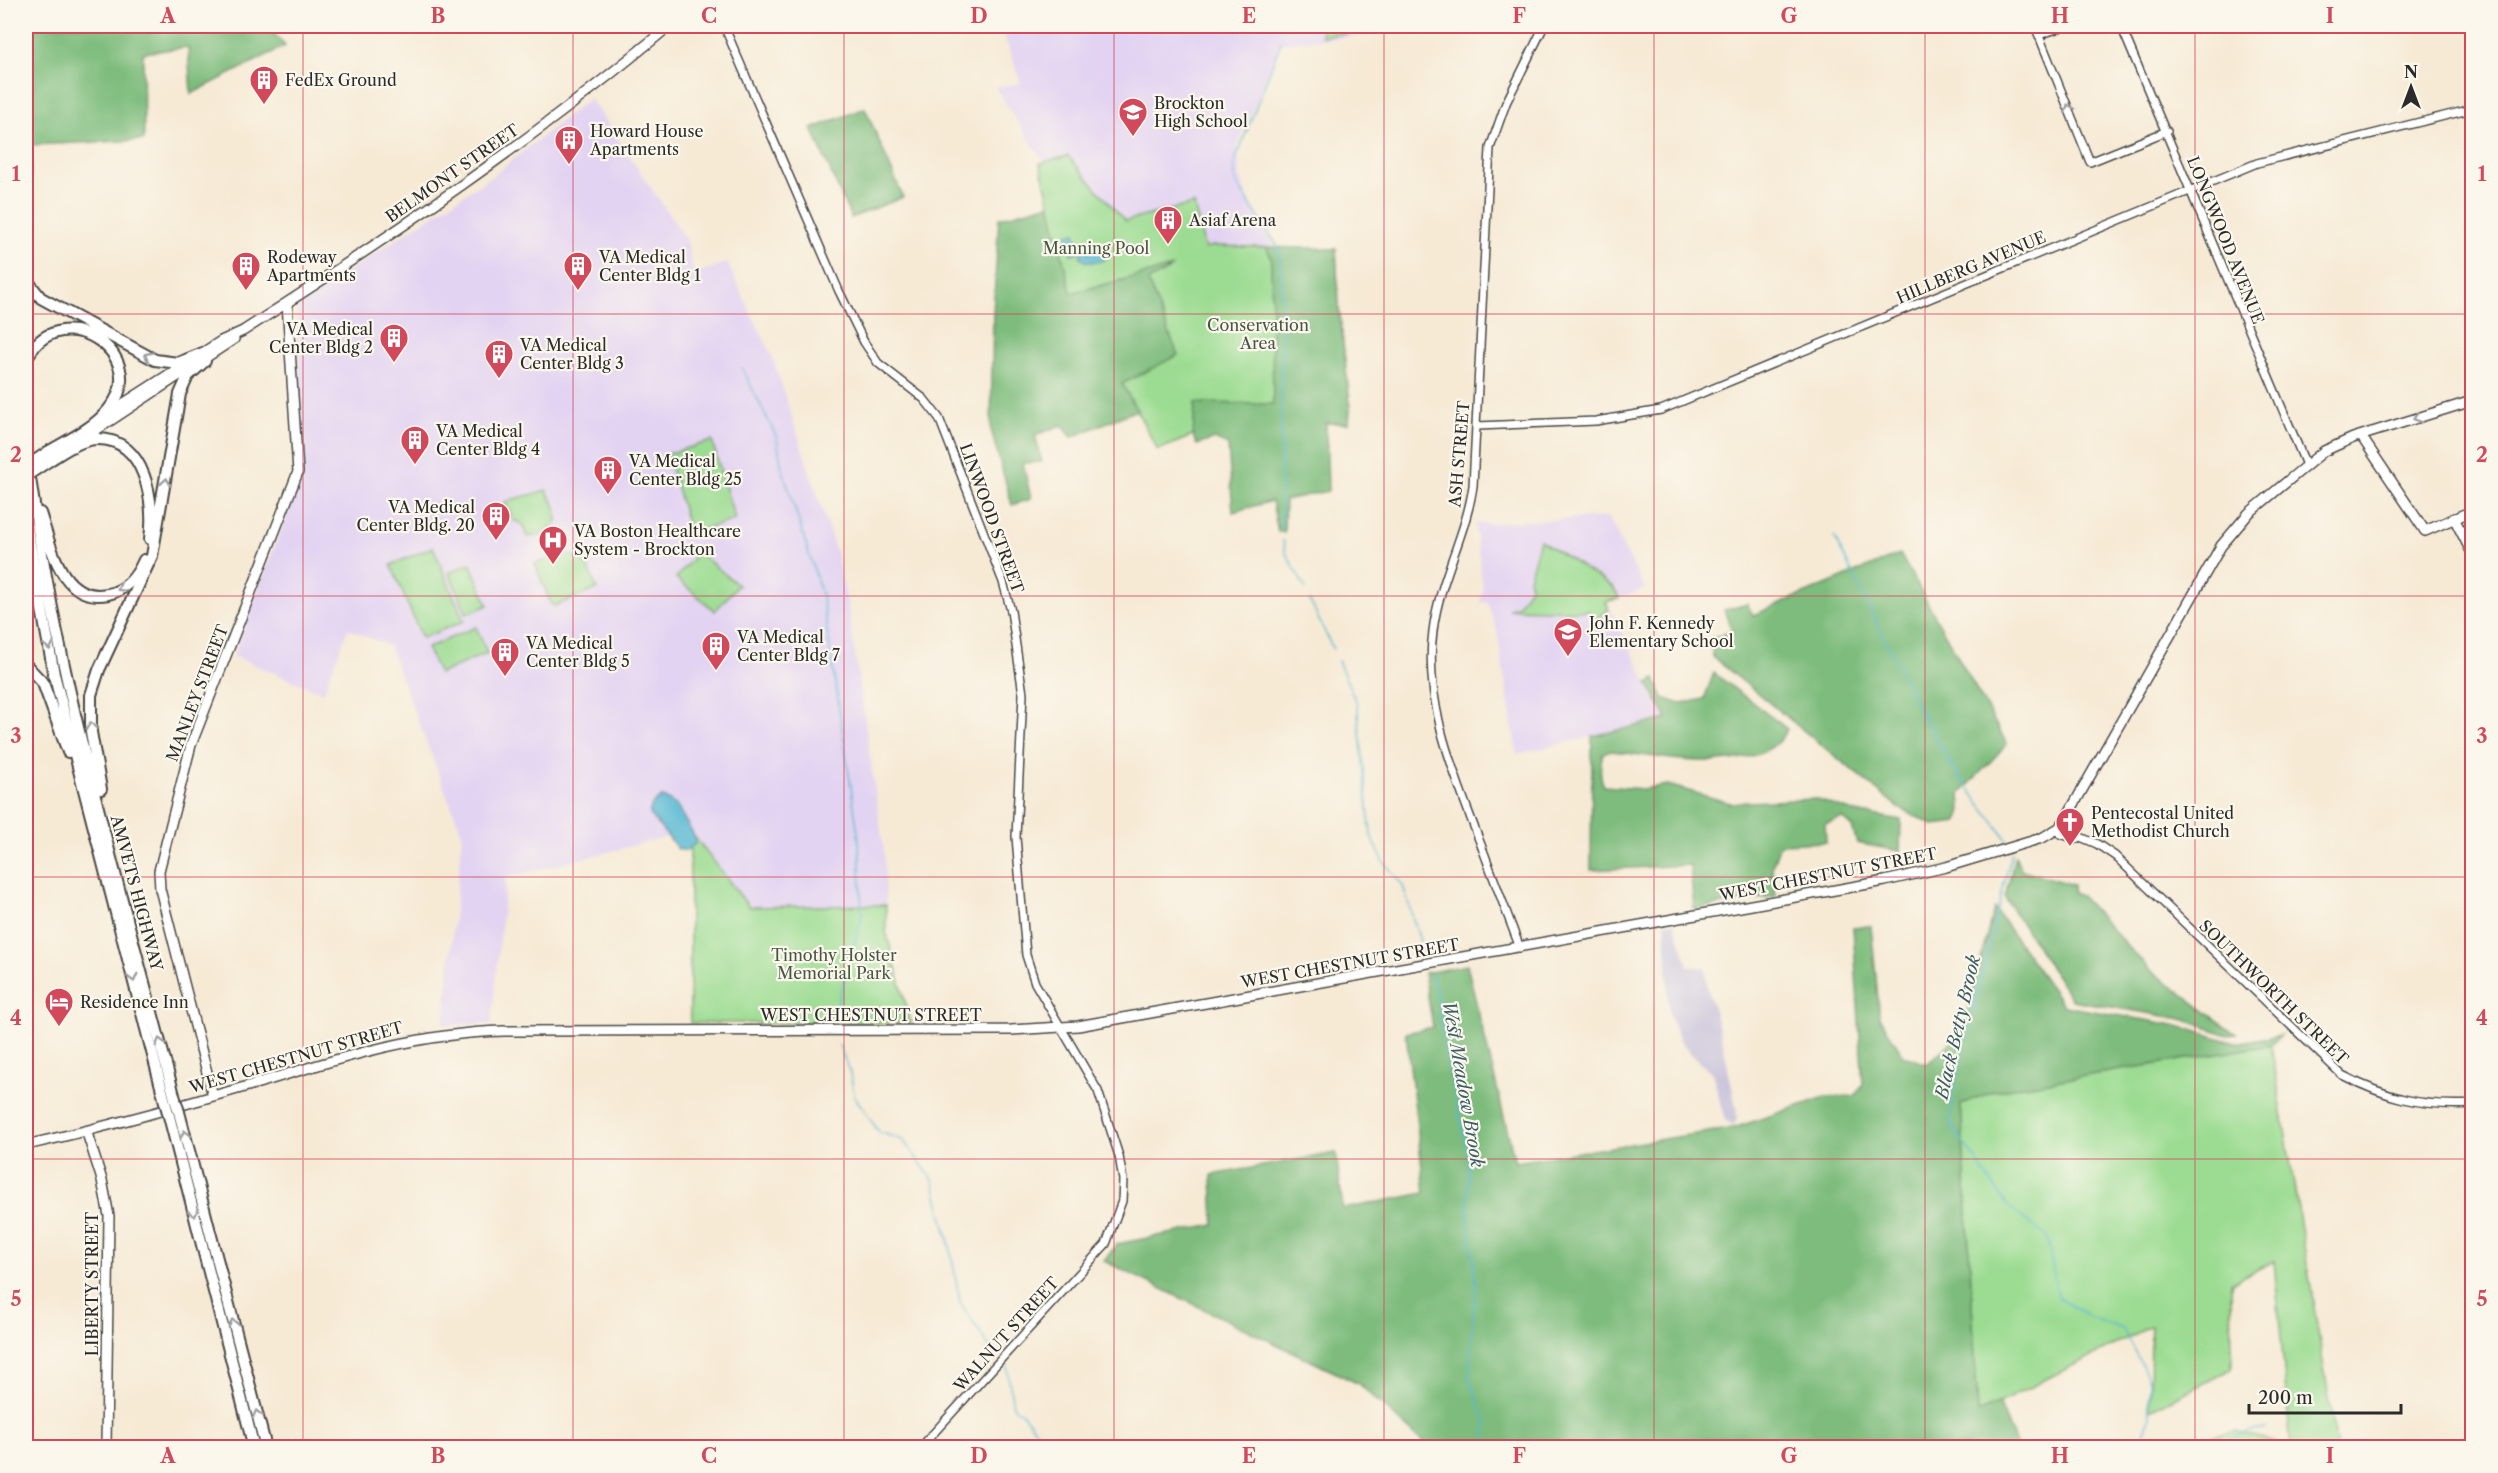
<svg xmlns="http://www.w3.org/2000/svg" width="2498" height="1473" font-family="'Libre Caslon Text',serif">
  <rect width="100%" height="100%" fill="#fbf7ec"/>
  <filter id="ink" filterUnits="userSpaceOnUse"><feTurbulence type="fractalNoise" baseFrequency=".0167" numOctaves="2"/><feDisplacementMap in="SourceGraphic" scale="12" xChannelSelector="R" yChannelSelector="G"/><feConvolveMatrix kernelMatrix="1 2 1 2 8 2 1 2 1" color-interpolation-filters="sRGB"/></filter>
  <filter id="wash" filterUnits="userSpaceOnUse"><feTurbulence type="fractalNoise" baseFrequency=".008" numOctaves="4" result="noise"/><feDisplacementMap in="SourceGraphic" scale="24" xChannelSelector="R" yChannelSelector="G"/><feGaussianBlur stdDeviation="1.35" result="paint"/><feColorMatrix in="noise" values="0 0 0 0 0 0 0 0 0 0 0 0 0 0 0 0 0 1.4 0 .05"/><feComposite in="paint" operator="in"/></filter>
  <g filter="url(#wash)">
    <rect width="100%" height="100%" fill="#f6ead5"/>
    <path fill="#e3d3f2" d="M1001,26h424v4l-144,13 -44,103 3,29 6,19 27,54 -62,-2 -6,3 -11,-44 -69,16 -57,-64 -24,5 -49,-75 26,-4z
      M590,98l97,143 7,33 33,-11 45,93 64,196 12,55 36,244 2,54 -137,2 -59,-76 -184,47 -15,146 -47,1 18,-191 -73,-188 -41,-17 -25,64 -90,-37 70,-184 -6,-167 197,-130z
      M1608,517l37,72 -39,14 61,116 -150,35 -20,-123 -10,-30 -8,2 4,-13 -8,-66z"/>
    <path fill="#c6c0da" d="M1674,922l14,44 17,2 2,18 16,57 13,64 1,13 -4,5 -8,-5 -12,-45 -31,-30 -13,-31 -4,-91z"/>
    <path fill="#9cdc92" stroke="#64845e" stroke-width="1.5" d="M1321,26h94l-93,10z
      M1068,156l57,65 69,-17 11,45 6,-3 125,3 3,59 11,97 -1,18h-125l-66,27 -36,-66 26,-103 22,-13 -99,25 -31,-130z
      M712,441l23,79 -45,13 -23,-79z
      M546,490l10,17 1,15 -17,13 -13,2 -5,-13 -9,-4 -8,-18c15,-6 27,-6 41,-12z
      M1540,540l73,47 6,11 -13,4 3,7 -13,10 -8,-8 -79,-2 9,-4 12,-17 -1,-9z
      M433,547l31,74 -42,17 -31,-73z
      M698,552l40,33 -23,26 -39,-33z
      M560,555c25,-2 29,14 37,34l-42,17 -4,-2 -16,-40z
      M470,563l18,42 -21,9 -18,-41z
      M476,627l11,26 -48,21 -12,-26z
      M690,831l59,76 137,-2v26l25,92h-221z
      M2271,1045l66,402h-46l-17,-186 -43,22 1,86 -82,41 1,-84 -152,77 18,44 -93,1 54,-34 -17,-311 33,-12z
      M2237,1431l52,16 -132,1z"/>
    <path fill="#7dbc7c" stroke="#547454" stroke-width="1.5" d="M26,26h242l17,20 -94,48 -3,-47 -45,6 1,87 -113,5 -1,40h-4z
      M865,108l38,89 -52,21 -39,-89z
      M1050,204l21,89 102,-26 -25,14 30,74 -56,29 15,26 -65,27 -10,-12 -27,10 7,27 -19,1 8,36 -19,6 -21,-75 2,-117 6,-95z
      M1266,247l70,2 3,59 11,97 -1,18h-23l2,68 -43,9 -1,32h-6l-6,-31 -39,11 -5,-67 -14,-6 -17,6 -4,-9 2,-33 78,1 -2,-147z
      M1900,554l107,190 -47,50 1,16 -4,12 -24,3 -34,-17 -186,-151 -2,-18 21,-8 -8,-21 23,-6 6,11z
      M1714,673l73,56c-22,51 -132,27 -175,22l-9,2c-3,12 -4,22 1,33l39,3 25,-4 62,18 85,-4 39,13 47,8 -1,31 -43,-8 -5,-16 -10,-9 -17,6 1,18 -46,2 -8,23 3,29 -81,13 -4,-44 -99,5 1,-134 75,-17 -19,-36 7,-4 8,19 18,6 23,-5z
      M2015,856l7,14 51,15v7l8,4 69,74 86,64 -8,1 -46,-16 -110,-19 -67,-102z
      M1994,908l70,98 110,19 62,18 45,-8 -10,10 -277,46 -33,13 17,309 21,-10 18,44h-589l-69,-63 -255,-123 13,-17 97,-19 -2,-50 124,-22 7,56 82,-16 -19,-160 27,-6 -9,-54 43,-8 48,197 219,-34 91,-31 30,-1 8,-12 -10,-157 18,-1 9,93 24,37 23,8 35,-32z"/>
    <path fill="#54b7d3" stroke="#40717f" stroke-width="1.5" d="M1075,233l3,9 7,-2 4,14v-3l13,-4 6,5 -1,6c-7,5 -22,6 -27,-1l3,-6 -12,3 -4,-20z
      M663,797l14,9 18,32v6l-9,7 -8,-2 -28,-34c-2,-7 6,-16 13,-18z"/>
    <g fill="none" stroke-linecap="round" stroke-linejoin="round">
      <path stroke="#54b7d3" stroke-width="1.5" d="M1281,42l-47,122 1,17 44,68 3,33 -1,247
        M742,368l35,70 4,26 41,132 37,244 3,76 -29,104
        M1834,536l83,169 37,64 54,72
        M1283,540l3,13 20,36
        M1310,601l23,48
        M1338,661l19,43 14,132 13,26 19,24 22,71
        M2012,852l-59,240 -3,31 57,82 40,32 11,60 30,19 35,13 26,50 1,37 -12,32
        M1430,974l5,10 10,66 23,106v60l8,69 -7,92 17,46 -1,25
        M839,1045l11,28 5,24 24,35 24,8 30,40 17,67 10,55 35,54
        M1007,1366l6,40 10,8 27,34
        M2141,1446l71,-1 37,-13 17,-3"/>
    </g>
  </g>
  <g filter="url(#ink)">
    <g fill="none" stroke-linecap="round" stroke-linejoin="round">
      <g stroke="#494844" stroke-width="10">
        <path id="minor" d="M724,26l115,265 25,51 14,21 46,36 15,19 64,164 8,29 12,83 -7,143 10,118 9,28 63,108 21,65 4,24 -1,21 -16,43 -186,204
          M2035,26l55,136 77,-31
          M2121,26l185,439
          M2039,35l26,-9
          M1477,426l119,-5 65,-11 596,-247 215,-54
          M2059,828l38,16 18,12 227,219c45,23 79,32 130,29
          M2059,828l1,6 17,5
          M1520,948c-15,-39 -30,-79 -45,-119 -24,-63 -51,-130 -42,-198 6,-51 33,-95 40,-145l17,-338 16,-45 38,-77"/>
      </g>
      <g stroke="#494844" stroke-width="12">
        <path id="major" d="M104,416l117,-75 22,-10c147,-94 292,-192 426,-305
          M2361,436l64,95 47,-20
          M81,440l153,-101
          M2454,518l18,35
          M213,1096l-53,-207 -1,-18 32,-126 107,-273 -11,-169
          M87,1133l15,47 7,36 -3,232
          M26,1145c77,-17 153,-39 229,-61 82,-25 162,-51 249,-53l507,-1 67,-4 807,-145 61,-14 96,-29 17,-10 6,-8 156,-274 28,-33 75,-62 29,-13 119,-37"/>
      </g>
      <g stroke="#494844" stroke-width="14">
        <path id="highway" d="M26,279l15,19 114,62 23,3 25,-10
          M26,360c31,-67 129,-6 83,49 -15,19 -41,31 -61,43
          M26,447c27,221 93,437 149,652
          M50,460c14,-9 31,-21 48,-21 48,0 57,64 52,100
          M40,513c11,33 21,90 68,81 19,-4 29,-18 36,-34
          M26,523l28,151 111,428
          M26,580l1,-23
          M26,665l17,18 25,69
          M101,789l-10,-57v-37l8,-25 53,-114 28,-162 8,-18 17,-15
          M179,1112l87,336
          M169,1116l85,332"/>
      </g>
      <use href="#minor" stroke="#fff" stroke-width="7"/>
      <use href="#major" stroke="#fff" stroke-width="9"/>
      <use href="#highway" stroke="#fff" stroke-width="10"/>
      <g stroke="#494844" stroke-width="14" stroke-linecap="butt">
        <path id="highway-bridge" d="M26,467l22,-15
          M26,476l24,-16
          M175,1099l4,13
          M165,1102l4,14"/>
      </g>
      <use href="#highway-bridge" stroke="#fff" stroke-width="10"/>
    </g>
    <defs><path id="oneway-chevron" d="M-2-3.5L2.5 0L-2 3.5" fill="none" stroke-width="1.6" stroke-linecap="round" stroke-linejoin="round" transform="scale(1.5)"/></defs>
    <g stroke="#a0a0a0">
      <use href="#oneway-chevron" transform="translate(2069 108) rotate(-112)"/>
      <use href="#oneway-chevron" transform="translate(148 356) rotate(-153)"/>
      <use href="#oneway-chevron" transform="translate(2417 418) rotate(162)"/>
      <use href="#oneway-chevron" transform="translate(166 482) rotate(-81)"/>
      <use href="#oneway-chevron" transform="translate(121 588) rotate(150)"/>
      <use href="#oneway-chevron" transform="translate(49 646) rotate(79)"/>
      <use href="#oneway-chevron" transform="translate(91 726) rotate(-95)"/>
      <use href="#oneway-chevron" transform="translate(133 978) rotate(76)"/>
      <use href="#oneway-chevron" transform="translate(160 1042) rotate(-105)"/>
      <use href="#oneway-chevron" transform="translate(185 1134) rotate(-104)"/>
      <use href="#oneway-chevron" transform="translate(194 1213) rotate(76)"/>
      <use href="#oneway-chevron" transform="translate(233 1323) rotate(-105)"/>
      <use href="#oneway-chevron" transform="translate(257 1414) rotate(-104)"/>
    </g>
  </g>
  <path fill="none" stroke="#d1495b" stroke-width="1.5" stroke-opacity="0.55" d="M303,26v1422M573,26v1422M844,26v1422M1114,26v1422M1384,26v1422M1654,26v1422M1925,26v1422M2195,26v1422M26,314h2446M26,596h2446M26,877h2446M26,1159h2446"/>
  <defs>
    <g id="building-pin" transform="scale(1.5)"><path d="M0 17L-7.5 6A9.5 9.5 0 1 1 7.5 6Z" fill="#d1495b" stroke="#fbf7ec"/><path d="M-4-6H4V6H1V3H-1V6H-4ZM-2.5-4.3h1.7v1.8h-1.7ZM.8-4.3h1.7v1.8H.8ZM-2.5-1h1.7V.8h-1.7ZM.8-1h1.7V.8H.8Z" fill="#fff"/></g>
    <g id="school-pin" transform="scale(1.5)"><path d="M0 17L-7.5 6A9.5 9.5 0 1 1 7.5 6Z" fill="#d1495b" stroke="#fbf7ec"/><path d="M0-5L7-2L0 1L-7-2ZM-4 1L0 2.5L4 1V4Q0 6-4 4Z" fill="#fff"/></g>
    <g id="hospital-pin" transform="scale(1.5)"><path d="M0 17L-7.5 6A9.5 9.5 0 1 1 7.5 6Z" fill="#d1495b" stroke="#fbf7ec"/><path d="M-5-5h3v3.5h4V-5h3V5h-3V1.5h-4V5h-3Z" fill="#fff"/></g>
    <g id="church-pin" transform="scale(1.5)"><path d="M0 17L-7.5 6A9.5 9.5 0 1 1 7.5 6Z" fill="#d1495b" stroke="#fbf7ec"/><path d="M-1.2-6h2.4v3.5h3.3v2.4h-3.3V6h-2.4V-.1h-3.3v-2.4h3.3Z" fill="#fff"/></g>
    <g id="hotel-pin" transform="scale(1.5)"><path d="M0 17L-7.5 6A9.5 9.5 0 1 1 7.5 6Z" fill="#d1495b" stroke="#fbf7ec"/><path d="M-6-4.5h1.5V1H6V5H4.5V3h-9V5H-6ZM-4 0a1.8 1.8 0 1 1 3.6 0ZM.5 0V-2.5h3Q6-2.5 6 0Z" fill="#fff"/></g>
  </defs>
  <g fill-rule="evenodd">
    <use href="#building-pin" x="264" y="80"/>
    <use href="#school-pin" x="1133" y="112"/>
    <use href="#building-pin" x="569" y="140"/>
    <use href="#building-pin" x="1168" y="220"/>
    <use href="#building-pin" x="246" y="266"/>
    <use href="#building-pin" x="578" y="266"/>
    <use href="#building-pin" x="394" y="338"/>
    <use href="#building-pin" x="499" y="354"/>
    <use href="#building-pin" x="415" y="440"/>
    <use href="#building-pin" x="608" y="470"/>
    <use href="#building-pin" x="496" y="516"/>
    <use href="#hospital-pin" x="553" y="540"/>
    <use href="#school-pin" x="1568" y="632"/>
    <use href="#building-pin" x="716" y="646"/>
    <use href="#building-pin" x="505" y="652"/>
    <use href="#church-pin" x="2070" y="822"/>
    <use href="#hotel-pin" x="59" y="1002"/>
  </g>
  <g text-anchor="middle" stroke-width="4.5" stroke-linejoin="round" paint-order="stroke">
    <g font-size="16" fill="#2b2b2b" stroke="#fbf7ec" text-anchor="start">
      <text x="285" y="86">FedEx Ground</text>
      <text x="1154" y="109">Brockton<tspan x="1154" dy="18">High School</tspan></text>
      <text x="590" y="137">Howard House<tspan x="590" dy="18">Apartments</tspan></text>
      <text x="1189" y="226">Asiaf Arena</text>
      <text x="267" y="263">Rodeway<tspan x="267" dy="18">Apartments</tspan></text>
      <text x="599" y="263">VA Medical<tspan x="599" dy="18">Center Bldg 1</tspan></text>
      <text x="373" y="335" text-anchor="end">VA Medical<tspan x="373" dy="18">Center Bldg 2</tspan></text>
      <text x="520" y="351">VA Medical<tspan x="520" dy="18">Center Bldg 3</tspan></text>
      <text x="436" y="437">VA Medical<tspan x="436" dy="18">Center Bldg 4</tspan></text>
      <text x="629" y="467">VA Medical<tspan x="629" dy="18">Center Bldg 25</tspan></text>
      <text x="475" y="513" text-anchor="end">VA Medical<tspan x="475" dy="18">Center Bldg. 20</tspan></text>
      <text x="574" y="537">VA Boston Healthcare<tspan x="574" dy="18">System - Brockton</tspan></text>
      <text x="1589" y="629">John F. Kennedy<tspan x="1589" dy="18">Elementary School</tspan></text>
      <text x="737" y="643">VA Medical<tspan x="737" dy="18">Center Bldg 7</tspan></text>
      <text x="526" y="649">VA Medical<tspan x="526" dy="18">Center Bldg 5</tspan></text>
      <text x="2091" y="819">Pentecostal United<tspan x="2091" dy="18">Methodist Church</tspan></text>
      <text x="80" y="1008">Residence Inn</text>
    </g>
    <g font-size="16" fill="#2b2b2b" stroke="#fbf7ec">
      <text transform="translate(452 173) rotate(-35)" y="6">BELMONT STREET</text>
      <text transform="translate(2226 240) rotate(68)" y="6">LONGWOOD AVENUE</text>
      <text transform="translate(1971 267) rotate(-23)" y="6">HILLBERG AVENUE</text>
      <text transform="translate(1459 454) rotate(-85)" y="6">ASH STREET</text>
      <text transform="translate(992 518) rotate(70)" y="6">LINWOOD STREET</text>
      <text transform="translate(197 693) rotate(-69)" y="6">MANLEY STREET</text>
      <text transform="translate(1828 874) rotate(-11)" y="6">WEST CHESTNUT STREET</text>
      <text transform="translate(137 893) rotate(75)" y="6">AMVETS HIGHWAY</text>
      <text transform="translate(1350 963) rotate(-10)" y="6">WEST CHESTNUT STREET</text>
      <text transform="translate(2274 992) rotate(44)" y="6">SOUTHWORTH STREET</text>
      <text x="871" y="1021">WEST CHESTNUT STREET</text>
      <text transform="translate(296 1057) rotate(-16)" y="6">WEST CHESTNUT STREET</text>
      <text transform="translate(92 1284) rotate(-90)" y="6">LIBERTY STREET</text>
      <text transform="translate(1006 1334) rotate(-48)" y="6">WALNUT STREET</text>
    </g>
    <g font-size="16" fill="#475745" stroke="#fbf7ec">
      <text x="1096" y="254">Manning Pool</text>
      <text x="1258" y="331">Conservation<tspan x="1258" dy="18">Area</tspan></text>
      <text x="834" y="961">Timothy Holster<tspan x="834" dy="18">Memorial Park</tspan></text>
    </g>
    <g font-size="18" font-style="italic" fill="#395c66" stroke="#fbf7ec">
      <text transform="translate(1958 1027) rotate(-77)" y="6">Black Betty Brook</text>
      <text transform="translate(1463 1084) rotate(80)" y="6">West Meadow Brook</text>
    </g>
  </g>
  <rect width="2498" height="1473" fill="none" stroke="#fbf7ec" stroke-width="66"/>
  <g transform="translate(2411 87)" stroke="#fbf7ec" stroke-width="4.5" paint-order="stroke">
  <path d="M0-4.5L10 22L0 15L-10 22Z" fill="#2b2b2b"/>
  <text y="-9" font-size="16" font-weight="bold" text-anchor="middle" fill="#2b2b2b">N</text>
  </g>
  <path d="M2249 1404v9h152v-9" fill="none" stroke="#2b2b2b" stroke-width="3"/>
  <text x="2258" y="1404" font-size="18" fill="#2b2b2b" stroke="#fbf7ec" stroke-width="4.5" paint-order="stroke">200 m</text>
  <rect x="33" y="33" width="2432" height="1407" fill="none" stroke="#d1495b" stroke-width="2"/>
  <g font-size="20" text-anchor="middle" font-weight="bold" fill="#d1495b">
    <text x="168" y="23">A</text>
    <text x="438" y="23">B</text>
    <text x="709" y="23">C</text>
    <text x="979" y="23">D</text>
    <text x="1249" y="23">E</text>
    <text x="1519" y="23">F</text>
    <text x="1789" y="23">G</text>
    <text x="2060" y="23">H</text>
    <text x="2330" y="23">I</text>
    <text x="16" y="181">1</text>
    <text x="2482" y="181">1</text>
    <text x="16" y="462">2</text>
    <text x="2482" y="462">2</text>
    <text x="16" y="743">3</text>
    <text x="2482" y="743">3</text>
    <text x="16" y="1025">4</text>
    <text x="2482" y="1025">4</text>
    <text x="16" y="1306">5</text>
    <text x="2482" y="1306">5</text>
    <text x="168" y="1463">A</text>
    <text x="438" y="1463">B</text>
    <text x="709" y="1463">C</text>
    <text x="979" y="1463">D</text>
    <text x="1249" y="1463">E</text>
    <text x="1519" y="1463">F</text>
    <text x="1789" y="1463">G</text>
    <text x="2060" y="1463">H</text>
    <text x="2330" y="1463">I</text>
  </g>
</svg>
